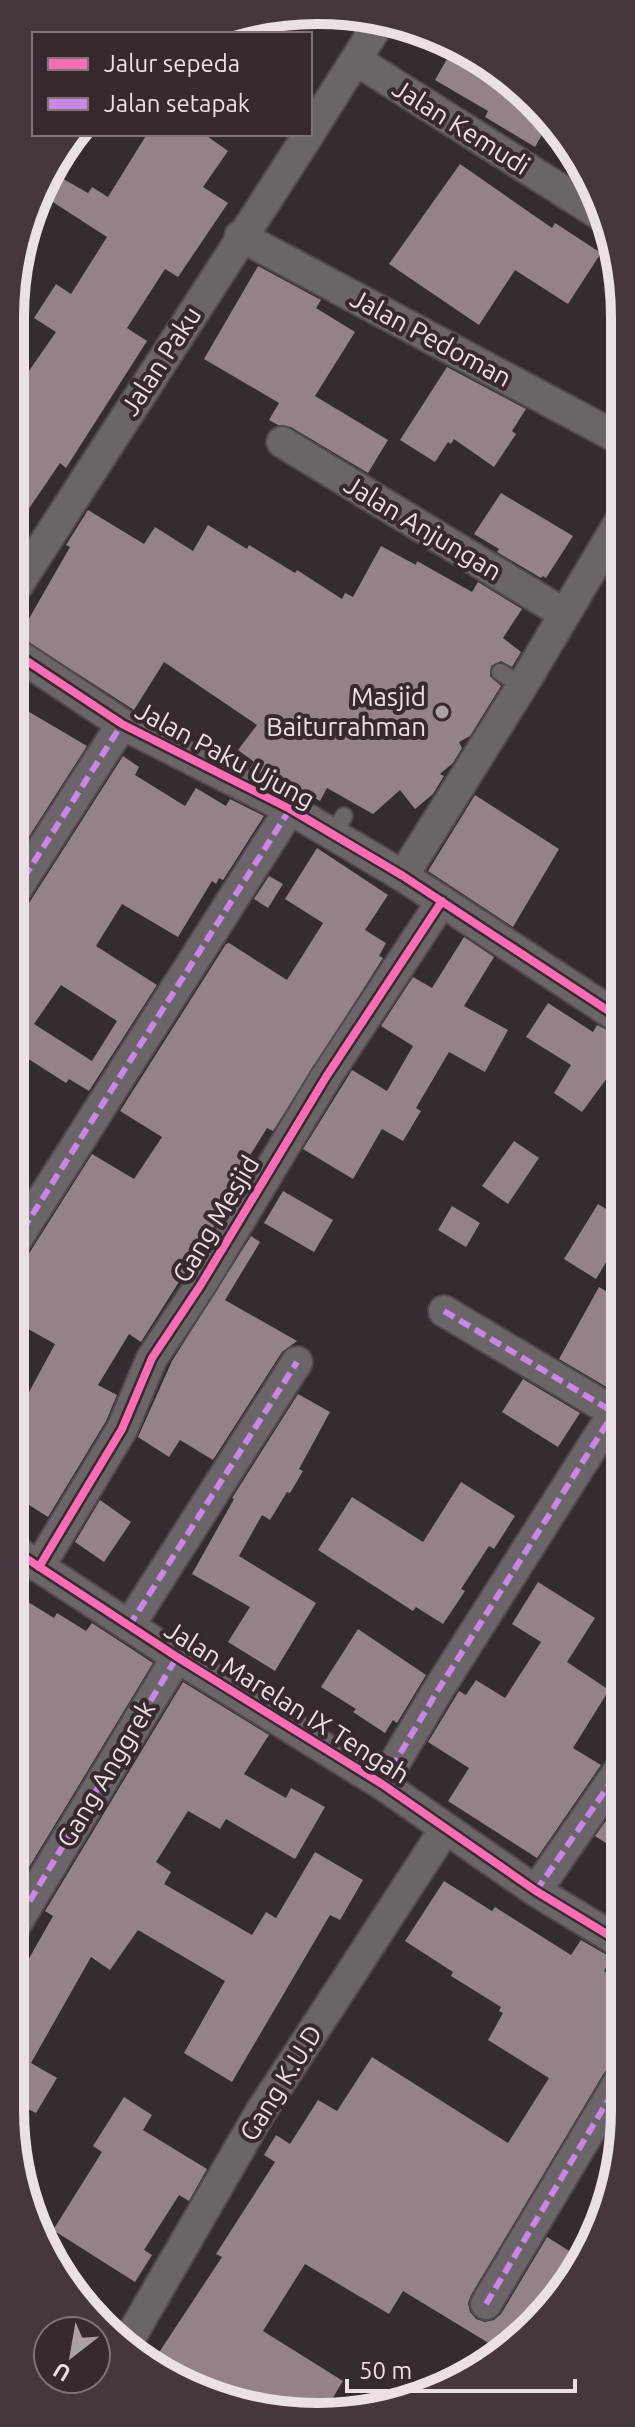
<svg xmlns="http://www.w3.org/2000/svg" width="635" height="2427" font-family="Ubuntu,sans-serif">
  <rect width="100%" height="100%" fill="#342c30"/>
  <path fill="#93828b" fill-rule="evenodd" d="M455,45l16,6 77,63 3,5 -16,28 -50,-30 3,-6 -53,-31z
    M147,134h57l24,17 -25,36 25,16 -50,74 -13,-8 -38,59 20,13 -81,127 -6,-5 -45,66v-68l14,-20 -14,-11v-39l41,-59 -22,-14 22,-34 15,10 36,-57 -65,-42 9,-23 37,21 4,-6 16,10z
    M460,164l92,64 3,-5 46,30 -33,51 -53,-34 -36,55 -90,-61z
    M258,266l63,34 -5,8 39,24 -40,64 73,44 -20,33 -77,-46 -13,-2 -9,-5 10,-17 -75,-44z
    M447,367l79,42 -14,22 4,3 -22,33 -40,-28 -3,5 -3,-2 -13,20 -35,-22z
    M501,493l72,43 -27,42 -3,-2 -2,2 -44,-26 2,-3 -25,-15z
    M88,510l56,34 11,-17 38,24 15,-26 39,24 2,-4 46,28 2,-3 45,29 3,-6 8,4 28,-51 35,19 1,-4 55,31 6,-10 44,27 -19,29 18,14 -9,15 -11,-6 -10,5 -1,10 11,10 -31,50 -11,6 3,6 -9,15 -13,11 4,2 -11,18 -18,15 -15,-19 -27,24 -46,-26 -7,13 -34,-20 -2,5 -34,-18 4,-6 -16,-12 19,-25 -93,-63 -30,48 -115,-74 51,-89 -4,-2z
    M14,703l73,43 -73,114v-78l10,-17 -10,-6z
    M123,756l16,11 -4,8 50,31 11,-18 30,18 4,-7 34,17 -41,64 -4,-2 -3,6 -4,-3 -34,56 -56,-33 -26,42 61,39 -68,106 -20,-12 -3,4 -50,-32 -3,4 1,-144 9,-2 6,-6zM61,985l56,36 -25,40 -58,-37z
    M475,795l84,54 -46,78 -85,-56z
    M317,848l71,47 -23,35 21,13 -7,13 4,2 -110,173 -6,-3 -53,86 6,3 -79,125 -12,-8 -31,51 19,10 -11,26 -58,96 -36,-23v-92l9,5 34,-63 -43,-24 1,-48 15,-17 64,-101 42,25 28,-42 -42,-26 106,-167 3,-1 58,37 36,-57 -38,-24z
    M269,876l14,8 -15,24 -14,-9z
    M464,937l30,20 -30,49 44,24 -23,42 -36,-20 -33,56 5,3 -18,30 -21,-12 -29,50 -50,-30 49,-79 35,21 26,-45 -32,-20 32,-49 19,11z
    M548,1003l45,29 4,-7 24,12v22l-39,53 -28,-19 17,-28 -45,-28z
    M514,1141l25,17 -31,46 -26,-18z
    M283,1191l50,29 -19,32 -50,-29z
    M598,1204l23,14v20l-25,41 -32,-20z
    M452,1206l28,17 -14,24 -28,-17z
    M251,1236l9,6 -35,58 72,41 -15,11 -69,108 -33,-20 -11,17 -31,-20 34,-76z
    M599,1287l22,13v85l-11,4 -51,-30z
    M523,1379l57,34 -22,34 -56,-35z
    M298,1394l32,18 -31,57 4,2 -13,22 -3,-1 -17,28 -8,-5 -23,41 77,47 -41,68 -47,-29 22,-35 -58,-33 42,-75 -2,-1z
    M461,1482l54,34 -21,33 -5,-3 -28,43 4,2 -22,33 -27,-17 -3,4 -95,-61 34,-53 71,45z
    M100,1500l31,22 -27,40 -29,-20z
    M538,1582l57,36 -28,44 42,28 -36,58 28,17 -64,93 -89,-57 21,-33 -41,-26 31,-51 7,4 10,-15 29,18 36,-56 -29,-18z
    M12,1592l42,26 3,-5 29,18 6,-8 61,40 -139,229 -3,-2z
    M358,1629l68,46 -29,48 -4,-3 -8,13 -32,-21 3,-3 -35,-22z
    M183,1682l86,53 -25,39 42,24 5,-10 34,19 -30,52 -69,-40 -6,10 -32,-18 -32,51 15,10 -7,12 88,51 14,-23 10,6 39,-66 48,28 -23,40 -10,-5 -98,167 -48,-29 41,-72 -87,-51 -28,40 -19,-13 -60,106 26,15 -21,35 -26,-13v-108l43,-76 -8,-5z
    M620,1801v51l-25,-16z
    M444,1881l48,30 3,-4 76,48 10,-15 31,18 -8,13 16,10 -1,83 -8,2 -7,7 -133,222 -3,8 2,9 6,7 9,3 9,-2 7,-6 46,-77 35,22 -9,21 -68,73 -102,-62 -14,23 -84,-50 -42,67 80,50 -20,33 -26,2 -115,-31 -30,-22 70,-106 -6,-3 59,-92 -11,-7 12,-20 14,9 28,-44 19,11 35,-54 136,86 41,-65 -61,-38 15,-27 -4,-2 2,-4 -50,-31 2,-4 -48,-31z
    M124,2097l28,18 -9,15 64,39 -18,32 -10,-6 -35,55 8,5 -17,27 -82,-52 49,-78 -9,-6z"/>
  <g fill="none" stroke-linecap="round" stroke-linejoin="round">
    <g stroke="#51494e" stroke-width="20">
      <path id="service" d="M500,672l22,14
        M333,835l11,-19"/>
    </g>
    <g stroke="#51494e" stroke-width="34">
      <path id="minor" d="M356,60l251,159
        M310,132l72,-114
        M240,236l382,204
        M282,442l281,171
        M15,589l294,-455
        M15,653l107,71 168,85 113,67 218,143
        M403,876l119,-190 100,-168
        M14,893l108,-169
        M13,1245l277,-436
        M444,1311l171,102
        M12,1549l165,108 205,127 154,107 84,51
        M39,1567l83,-138 30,-71 48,-72 126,-209 116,-176
        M129,1626l168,-264
        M382,1784l56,-94 182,-287
        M536,1891l84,-122
        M11,1932l166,-275
        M486,2304l133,-222
        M127,2343l133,-230 185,-284"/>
    </g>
    <use href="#service" stroke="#6b6468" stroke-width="16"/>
    <use href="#minor" stroke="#6b6468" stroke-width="30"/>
    <path stroke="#c787e3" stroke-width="6" stroke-dasharray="12 6" stroke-linecap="butt" d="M14,893l108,-169
      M13,1245l277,-436
      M444,1311l171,102
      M129,1626l168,-264
      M382,1784l56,-94 182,-287
      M536,1891l84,-122
      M11,1932l166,-275
      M486,2304l133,-222"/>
    <g stroke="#382830" stroke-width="13">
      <path id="cycleway" d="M15,653l107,71 168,85 113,67 218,143
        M12,1549l165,108 205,127 154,107 84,51
        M39,1567l83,-138 30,-71 48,-72 126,-209 116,-176"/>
    </g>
    <use href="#cycleway" stroke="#f96db3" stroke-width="8"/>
  </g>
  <circle fill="#aaa1a6" stroke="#382830" stroke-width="3" cx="442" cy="712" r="8"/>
  <g text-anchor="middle" stroke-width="8" stroke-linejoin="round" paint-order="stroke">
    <g font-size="26" fill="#eae0e5" stroke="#382830">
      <text transform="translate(461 127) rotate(32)" y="9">Jalan Kemudi</text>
      <text transform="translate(431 338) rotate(28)" y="9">Jalan Pedoman</text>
      <text transform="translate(161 361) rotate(-57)" y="9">Jalan Paku</text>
      <text transform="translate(423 528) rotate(31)" y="9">Jalan Anjungan</text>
      <text transform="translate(225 755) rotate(28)" y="9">Jalan Paku Ujung</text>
      <text transform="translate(216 1219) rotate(-59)" y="9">Gang Mesjid</text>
      <text transform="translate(287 1702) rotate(32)" y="9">Jalan Marelan IX Tengah</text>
      <text transform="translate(106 1774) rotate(-59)" y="9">Gang Anggrek</text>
      <text transform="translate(281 2083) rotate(-58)" y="9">Gang K.U.D</text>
    </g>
    <g font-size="26" fill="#eae0e5" stroke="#382830" text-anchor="end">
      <text x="426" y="706">Masjid<tspan x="426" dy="30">Baiturrahman</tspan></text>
    </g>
  </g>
  <path d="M0 0H635V2427H0ZM317 24H318A293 293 0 0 1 611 317V2110A293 293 0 0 1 318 2403H317A293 293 0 0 1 24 2110V317A293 293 0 0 1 317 24Z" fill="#46373e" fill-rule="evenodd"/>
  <path fill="none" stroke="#eae0e5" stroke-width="10" d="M317 24H318A293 293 0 0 1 611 317V2110A293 293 0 0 1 318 2403H317A293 293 0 0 1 24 2110V317A293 293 0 0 1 317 24Z"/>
  <rect x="32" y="32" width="280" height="104" fill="#382830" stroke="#7f7278" stroke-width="2"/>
  <rect x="48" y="58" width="40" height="12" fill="#f96db3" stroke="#7f7278" stroke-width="2"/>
  <text x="104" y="72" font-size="24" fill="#eae0e5">Jalur sepeda</text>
  <rect x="48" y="98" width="40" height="12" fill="#c787e3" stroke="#7f7278" stroke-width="2"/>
  <text x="104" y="112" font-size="24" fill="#eae0e5">Jalan setapak</text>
  <g transform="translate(72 2355) rotate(211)"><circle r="38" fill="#382830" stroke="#7f7278" stroke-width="2"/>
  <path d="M0-6L14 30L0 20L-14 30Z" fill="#aaa1a6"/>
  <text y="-12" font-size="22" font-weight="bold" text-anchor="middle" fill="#eae0e5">U</text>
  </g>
  <path d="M347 2379v12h228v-12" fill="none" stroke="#eae0e5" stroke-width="4"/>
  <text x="359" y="2379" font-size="24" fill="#eae0e5" stroke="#382830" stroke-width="6" paint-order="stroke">50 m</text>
</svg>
